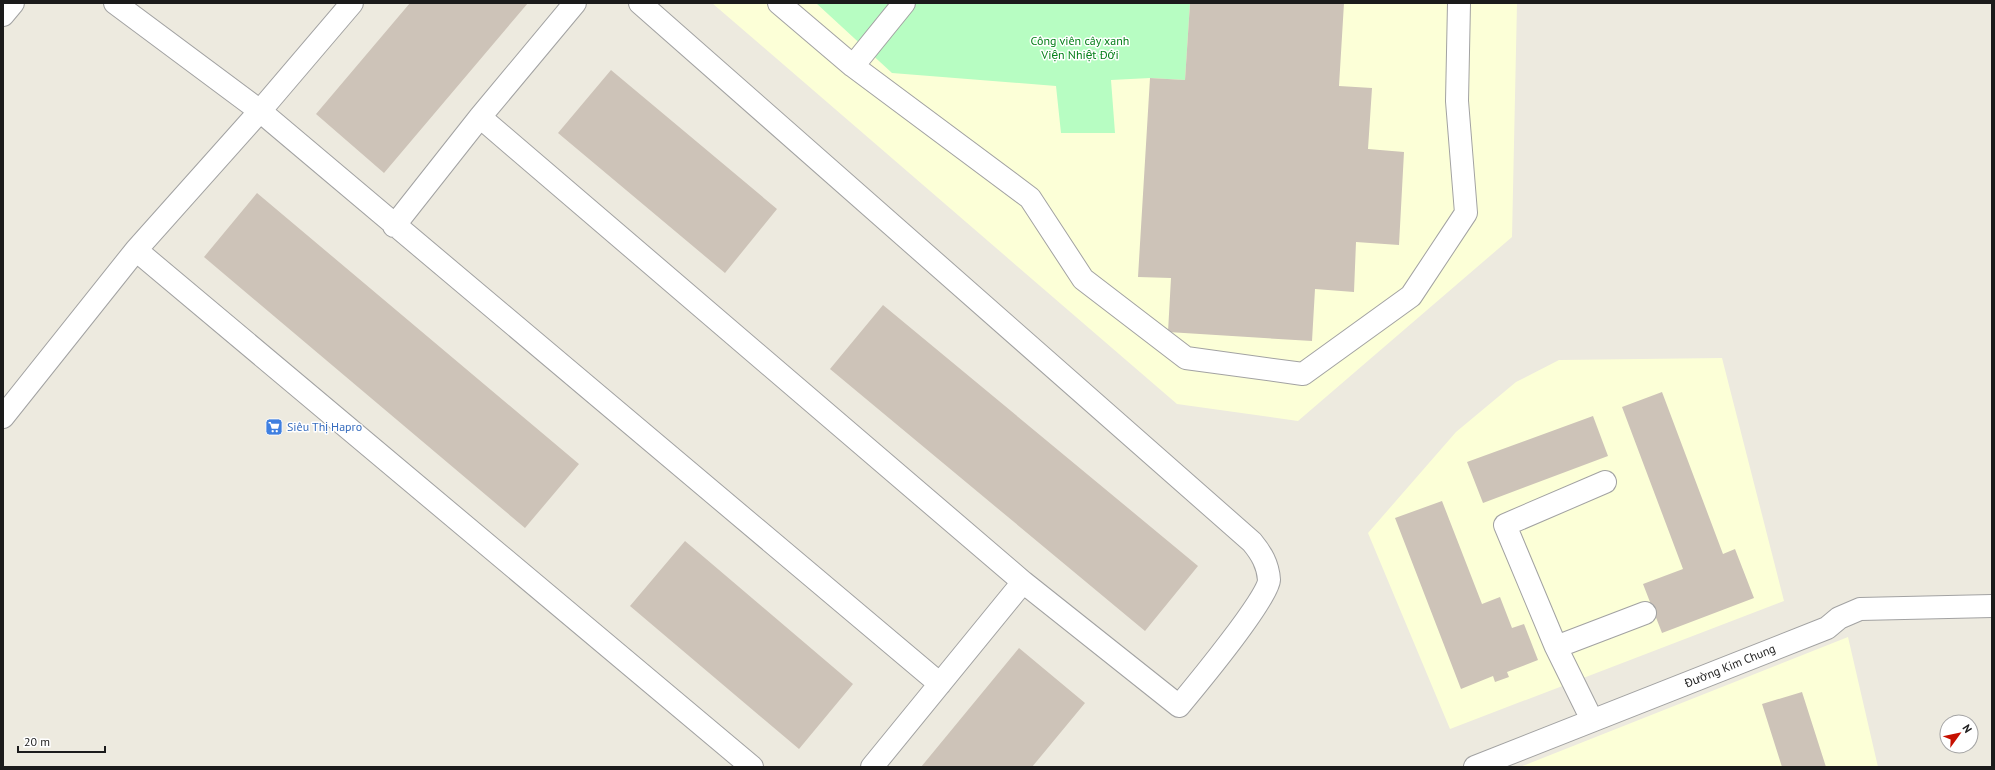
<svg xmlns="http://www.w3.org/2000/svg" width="1995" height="770" font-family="'PT Sans',sans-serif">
  <rect width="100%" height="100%" fill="#edeadf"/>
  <path fill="#fcffd7" d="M712,3h805l-5,234 -214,184 -121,-17z
    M1722,358l62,243 -334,128 -82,-196 88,-101 60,-50 43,-22z
    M1848,637l30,130h-358z"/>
  <path fill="#b7fdc2" d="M816,3h374l-5,77 -35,-2 -39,2 4,53h-54l-5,-47 -164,-13z"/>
  <path fill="#cdc3b8" d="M410,3h118l-144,170 -68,-59z
    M1190,3h154l-5,83 33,2 -4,61 36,3 -5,93 -43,-3 -2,50 -39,-3 -3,52 -144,-9 3,-54 -33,-1 12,-199 35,2z
    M611,70l166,139 -52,64 -167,-140z
    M257,193l322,271 -54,64 -321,-271z
    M883,305l315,261 -53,65 -315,-262z
    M1662,392l61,162 12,-5 19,49 -92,35 -19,-49 40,-15 -61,-162z
    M1593,416l15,40 -125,47 -16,-41z
    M1442,501l40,103 18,-7 12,31 12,-4 14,36 -31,12 2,5 -14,5 -2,-6 -32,13 -66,-171z
    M685,541l168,143 -54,65 -169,-143z
    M1019,648l66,55 -53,64h-111z
    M1802,692l24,75h-44l-20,-63z"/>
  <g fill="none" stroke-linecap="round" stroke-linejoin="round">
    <g stroke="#a2a2a2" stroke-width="24">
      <path id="minor" d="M115,3l145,108 680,573
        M779,3l74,63 177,132 53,81 103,79 117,16 108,-78 55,-83 -9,-112 2,-98
        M3,15l10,-12
        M853,66l51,-63
        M480,117l543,465 156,124c15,-18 91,-110 90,-126 -1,-16 -8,-27 -17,-38l-612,-539
        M394,226l86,-109 95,-114
        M136,250l616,517
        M3,417l133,-167 124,-139 92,-108
        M1556,647l89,-34
        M1592,720l-36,-73 -51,-122 100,-43
        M872,767l151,-185
        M1475,767l352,-139 12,-10 21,-9 132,-3"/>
    </g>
    <use href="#minor" stroke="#fff" stroke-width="22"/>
  </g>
  <defs>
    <g id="supermarket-square" transform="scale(0.9)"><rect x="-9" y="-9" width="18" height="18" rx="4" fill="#3f7fe0" stroke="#fff"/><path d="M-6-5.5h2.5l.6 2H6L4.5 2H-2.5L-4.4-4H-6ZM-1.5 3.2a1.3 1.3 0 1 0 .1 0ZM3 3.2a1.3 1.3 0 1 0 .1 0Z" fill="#fff"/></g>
  </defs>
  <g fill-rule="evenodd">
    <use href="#supermarket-square" x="274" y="427"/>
  </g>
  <g text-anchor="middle" stroke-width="3" stroke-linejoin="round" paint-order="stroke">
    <g font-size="12" fill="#047e18" stroke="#fff">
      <text x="1080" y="45">Công viên cây xanh<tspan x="1080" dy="14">Viện Nhiệt Đới</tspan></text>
    </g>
    <g font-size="12" fill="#366cbe" stroke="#fff" text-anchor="start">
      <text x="287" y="431">Siêu Thị Hapro</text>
    </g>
    <g font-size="12" fill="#1b1b1b" stroke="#fff">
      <text transform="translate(1730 666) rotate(-22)" y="4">Đường Kim Chung</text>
    </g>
  </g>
  <rect width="1995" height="770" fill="none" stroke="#1b1b1b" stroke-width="8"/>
  <g transform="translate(1959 734) rotate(57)"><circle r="19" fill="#ffffff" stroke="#a4a4a4"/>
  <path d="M0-3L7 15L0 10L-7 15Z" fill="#c61000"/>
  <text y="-6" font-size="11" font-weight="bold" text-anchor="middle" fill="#1b1b1b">N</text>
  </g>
  <path d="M18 746v6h87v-6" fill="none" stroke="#1b1b1b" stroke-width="2"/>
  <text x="24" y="746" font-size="12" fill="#1b1b1b" stroke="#ffffff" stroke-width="3" paint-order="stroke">20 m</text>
</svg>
